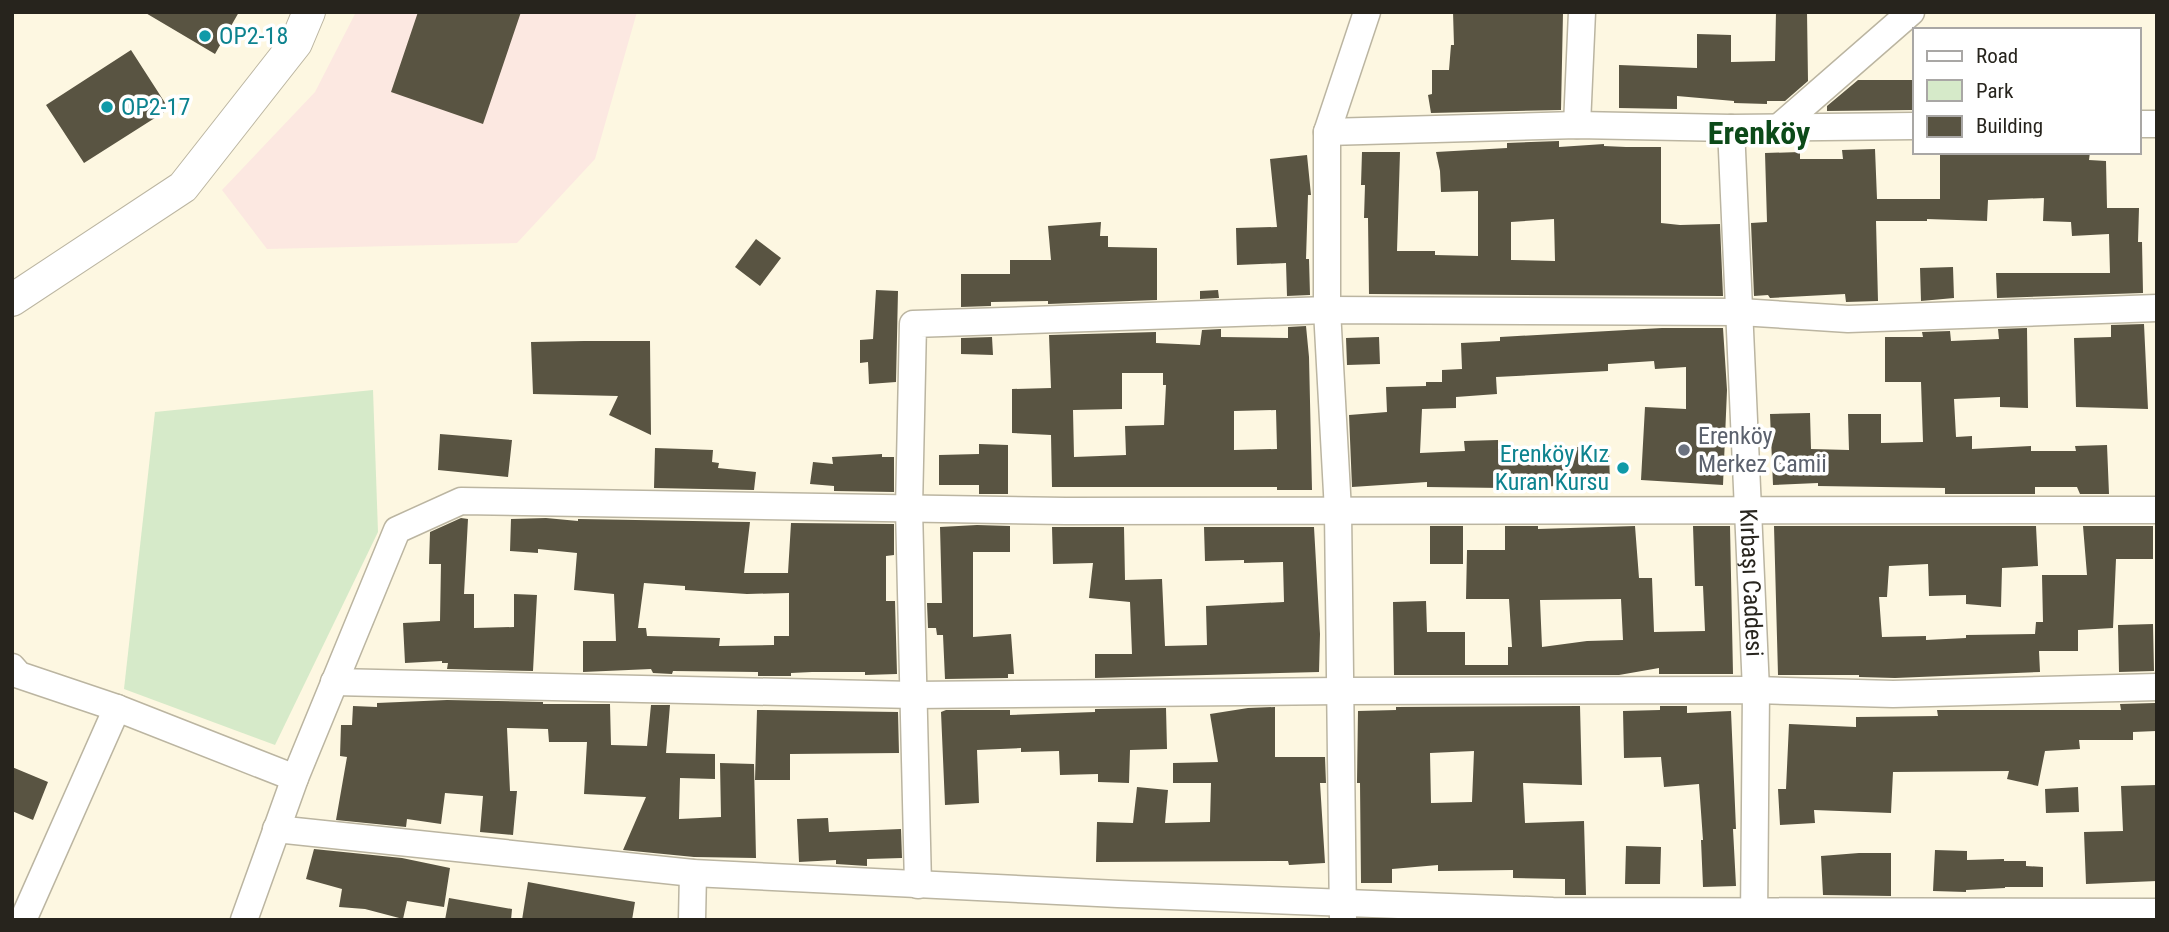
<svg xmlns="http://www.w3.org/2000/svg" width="2169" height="932" font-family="'Roboto Condensed',sans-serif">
  <rect width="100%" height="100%" fill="#fdf7e1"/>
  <path fill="#fce8e1" d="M356,12h281l-42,147 -78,84 -250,6 -45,-59 93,-98z"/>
  <path fill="#d6eac9" d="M373,390l5,142 -103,213 -151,-56 31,-277z"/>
  <path fill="#595442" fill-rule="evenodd" d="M144,12h95l-24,42z
    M418,12h103l-38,112 -92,-32z
    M1453,12l110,1 -2,97 -130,3 -3,-18 4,-1v-24h17l2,-25h3z
    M1776,12h31l1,69 -23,20h-18v3l-33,-1v-2l-57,-5v13l-58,-1v-43l78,3v-34l34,1v27l44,-1z
    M131,50l38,59 -85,54 -38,-58z
    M1858,80h57v30l-88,1v-5z
    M1559,141v6l45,-3v2l22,1h35v76l19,2 40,-1 3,72 -354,-2 -1,-76h-4l1,-33h-4l1,-33h38l-3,99h38v4l43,1v-65l-37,1 -1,-21 -4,-19 71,-4v-5zM1554,219l1,42 -44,-1v-38z
    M1875,149l2,50h63v-47h150l-1,8 17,1 1,47h32l-1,34h4l1,51 -146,5 -1,-25h114l-1,-39 -37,2 -1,-14 -28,-1 1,-23 -56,2 -1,21 -60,-2v2h-51l2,80 -32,1 -1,-8 -75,4 -2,-3 -14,1 -3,-73 16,-1 -2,-69 35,-1v7h43l-1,-9z
    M1307,155l4,40h-3l-2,64h3l1,36 -23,1 -1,-33 -49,2 -1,-37 41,-1 -7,-68z
    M1101,222l-1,14h8v11l49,1v52l-109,4v-3l-57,1v4l-30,1v-33h49v-14h41l-3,-34z
    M756,239l25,19 -21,28 -25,-19z
    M1953,267l1,31 -33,3 -1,-33z
    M876,290l22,1 -2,91 -27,2 -1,-22 -8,1v-23l13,-1z
    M1218,290l1,8 -19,1v-8z
    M2144,324l4,85 -72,-2 -2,-69 37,-1v-12z
    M1306,326l3,31 3,133h-35v-3h-225l-1,-52 -39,-2v-44l39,-1 -2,-53 107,-3v11l44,2 2,-15 19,-1v8l67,1v-11zM1122,373h41v12h3l-2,40 -39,1 1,29 -52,2 -1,-47 49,-1zM1276,410l1,39 -43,1v-39z
    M1662,328h61l4,62 -4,95 -82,-5 4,-73 41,2v-42l-31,2 -1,-8 -46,3v7l-112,6 1,17 -41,3v11l-34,1 -2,44 45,-2 -1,-10 34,-1v9l87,-2v3l24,1 1,33 -106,4 -77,-1v-5l-75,5 -3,-72 38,-3 -1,-25 40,-1v-4h16v-12l20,-1 -1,-26 39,-2v-4z
    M2027,328l1,80 -28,-1v-10l-46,2 2,38 16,-1v13l59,-3v5h45l-1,-5 32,-1 2,49h-29l-3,-7h-42v7h-90v-6l-127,-2v-3l-45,2 -3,-71 40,-1 1,36 38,1 -1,-36h33v29l42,-1 -2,-60h-36v-45h38l-1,-5 28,-1 1,10 48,-2 -1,-10z
    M992,337l1,18 -32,-1v-16z
    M1379,337l1,27 -33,1 -1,-27z
    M584,341h66l1,94 -42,-20 9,-19 -85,-2 -2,-52z
    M440,434l72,6 -4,37 -70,-7z
    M979,444l29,1v49h-29v-9h-40v-30l40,-1z
    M655,448l58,2 -1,12 7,1 -1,5 38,4 -2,18 -100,-2z
    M882,454v3h12v35l-60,-1v-5l-24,-2 3,-22 20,2 -1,-7z
    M461,518l7,1 -4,75h10v34l40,-1v-33l23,1 -4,76 -86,-2 1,-6h-6v-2l-37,2 -2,-40 37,-2 1,-57h-12l1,-32z
    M546,518l32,3v-2l172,3 -6,51h44l3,-50 103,1v31l-8,1v45h9l2,73 -32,1v-3h-53l-21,1v3h-33v-4l-85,-1 -1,3 -19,-1 -2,-4 -68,3v-31h33l-2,-47 -40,-4 3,-37 -39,-4v4l-28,-2 1,-32zM644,583l41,3v4l62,4 42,-1v43h-15v9l-55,1 1,-8 -73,-2 -1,-8h-8z
    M977,525l33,1v26h-37v85l38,-3 3,40h-6v4l-63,1 -2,-44h-6l-1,-7h-8l-1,-25h15l-2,-76z
    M1430,526h33v38h-33z
    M1505,526h33v3l97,-3 4,52h13l2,54 51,-1 -2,-45h-8l-2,-60h37l3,148h-74v-6l-40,7h-225l-1,-73 33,-1 1,31h38v33h43v-18h4l-3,-48h-43l1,-49h38zM1621,599l2,41 -36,1 -45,6 -2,-47z
    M1774,526h262l2,40 -36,2 -1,39 -35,-3v-9l-37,1 -1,-32 -39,2 -2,31h-8l3,40 44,-1v4l40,-2v-3l69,-1 1,-12h7l-1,-47h45l-4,-49h70v33h-37l-3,69 -35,2v21h-39l1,21 -145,6 -36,-1v-2h-81z
    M1052,527h72l1,53 37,-1 3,67 42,-1 -1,-39 78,-4 -1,-40 -39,1v-3l-39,1 -1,-34h110l6,107 -1,38 -224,6v-24h37l-2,-52 -41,-4 4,-35 -40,1z
    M2153,624l1,47 -35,1 -1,-47z
    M447,700l96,2v2h67l1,41 36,1 4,-41h19l-4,48 49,1v25l-35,-1 -1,41 42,-2 -1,-54 34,1 2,94 -62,-1 -71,-7 23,-53 -62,-3 3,-52h-38l-1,-13 -41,-1 3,63h7l-4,44 -33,-3 3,-36 -38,-3 -4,31 -34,-5 -1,8 -70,-7 11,-63 -7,-1 1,-31h11l1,-19 24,1v-4z
    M2155,703l1,28 -23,1v8h-54l1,9 -35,2 -7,35 -31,-7 2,-8 -116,1 -2,41 -77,-3 1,13 -35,2 -2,-36h8l3,-65 67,3v-10l82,-1 -1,-6h184l-1,-6z
    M1580,706l2,79 -59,-2 2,40 59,-2 2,74h-21v-16l-52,-1v-8l-75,1v-6l-46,4v14h-31l-1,-100h-3l1,-72 38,-1v-3zM1474,751l-2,51 -41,1 -1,-50z
    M1660,706h27v7l44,-2 5,118h-3l3,57 -33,1 -2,-47h2l-4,-56 -35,3 -3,-30 -37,1 -1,-47 37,-1z
    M1275,707v50h50l1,26h-6l5,80 -36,2 -1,-4 -192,1 1,-40 36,1 4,-36 31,3 -3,33 45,-1 1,-39h-38v-20l45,-1 -8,-48 38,-6z
    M1166,708l1,41 -37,1 -1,33 -31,-1v-8l-38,1 -1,-24 -38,1v-4l-44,2 2,53 -34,2 -4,-93 5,-2h64v5l85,-3v-3z
    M757,710l141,2 1,41 -109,1v26h-35z
    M12,767l36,15 -15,38 -21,-9z
    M2157,785v96l-71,3 -2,-52 39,-1 -2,-45z
    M2078,787l1,25 -33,1 -1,-24z
    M828,818l1,14 72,-3 1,29 -35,1v7l-31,-2v-4l-37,2 -2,-43z
    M1626,846l35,1 -1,37h-35z
    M314,849l88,9 48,10 -6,39 -37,-6 -4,18 -38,-10 -26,-2 3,-18 -36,-10z
    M1935,850l32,1v9l37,-1v2h22v5l17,1v20h-38v1l-39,2v2l-33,-1z
    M1859,853h32v43l-68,-1 -2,-39z
    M528,882l107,20 -3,18h-110z
    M449,898l63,11 -1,11h-66z"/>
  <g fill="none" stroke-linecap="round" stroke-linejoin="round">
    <g stroke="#bbb5a1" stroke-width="29">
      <g id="minor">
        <path d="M2139,124h18"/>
        <path d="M1577,125l5,-113"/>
        <path d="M1779,127l132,-115"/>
        <path id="s1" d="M1731,128l25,562 -2,230"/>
        <path d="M1327,132l250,-7 154,3 184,-2"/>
        <path d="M12,667l7,8 98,33 178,70"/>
        <path d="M334,682l579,13 427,-4 416,-1 137,4 264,-7"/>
        <path d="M276,829l417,44 425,21 435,17 604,1"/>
        <path d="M918,885l-9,-377 4,-184 414,-14 413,2 108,7 309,-11"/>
        <path d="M23,920l94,-212"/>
        <path d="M244,920l51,-142 102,-248 64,-29 605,10 1091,-1"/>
        <path d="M692,920l1,-47"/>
        <path d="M1343,920l-5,-409 -11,-201v-178l40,-120"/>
      </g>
    </g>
    <g stroke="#bbb5a1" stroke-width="34">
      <path id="tertiary" d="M12,300l171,-113 113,-144 13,-31"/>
    </g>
    <use href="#minor" stroke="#fff" stroke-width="26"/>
    <use href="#tertiary" stroke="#fff" stroke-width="32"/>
  </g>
  <g fill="#0f9aa8" stroke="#fff" stroke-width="2.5">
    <circle cx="205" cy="36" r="7"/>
    <circle cx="107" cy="107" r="7"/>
    <circle cx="1623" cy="468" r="7"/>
  </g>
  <circle fill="#6b7280" stroke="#fff" stroke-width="2.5" cx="1684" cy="450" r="7"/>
  <g text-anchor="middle" stroke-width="7" stroke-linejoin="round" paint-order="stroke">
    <g font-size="24" fill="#0d838f" stroke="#fff" text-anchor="start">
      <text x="219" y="44">OP2-18</text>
      <text x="121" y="115">OP2-17</text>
      <text x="1609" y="462" text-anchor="end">Erenköy Kız<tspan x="1609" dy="28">Kuran Kursu</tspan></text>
    </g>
    <g font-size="24" fill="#5b616d" stroke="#fff" text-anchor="start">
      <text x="1698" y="444">Erenköy<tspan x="1698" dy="28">Merkez Camii</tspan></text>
    </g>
    <g font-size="24" fill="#27241d" stroke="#fff">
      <text dy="8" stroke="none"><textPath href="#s1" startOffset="455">Kırbaşı Caddesi</textPath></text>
    </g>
    <g font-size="32" font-weight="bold" fill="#0c4a19" stroke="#fff">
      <text x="1759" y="144">Erenköy</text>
    </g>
  </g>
  <rect width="2169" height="932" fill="none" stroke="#27241d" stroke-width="28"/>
  <rect x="1913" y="28" width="228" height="126" fill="#ffffff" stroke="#a9a7a5" stroke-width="2"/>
  <rect x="1927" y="51" width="35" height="10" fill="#ffffff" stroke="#a9a7a5" stroke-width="2"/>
  <text x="1976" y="63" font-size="21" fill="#27241d">Road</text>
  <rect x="1927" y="80" width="35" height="21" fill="#d6eac9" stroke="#a9a7a5" stroke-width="2"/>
  <text x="1976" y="98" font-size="21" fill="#27241d">Park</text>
  <rect x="1927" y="116" width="35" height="21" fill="#595442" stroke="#a9a7a5" stroke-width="2"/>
  <text x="1976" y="133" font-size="21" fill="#27241d">Building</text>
</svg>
